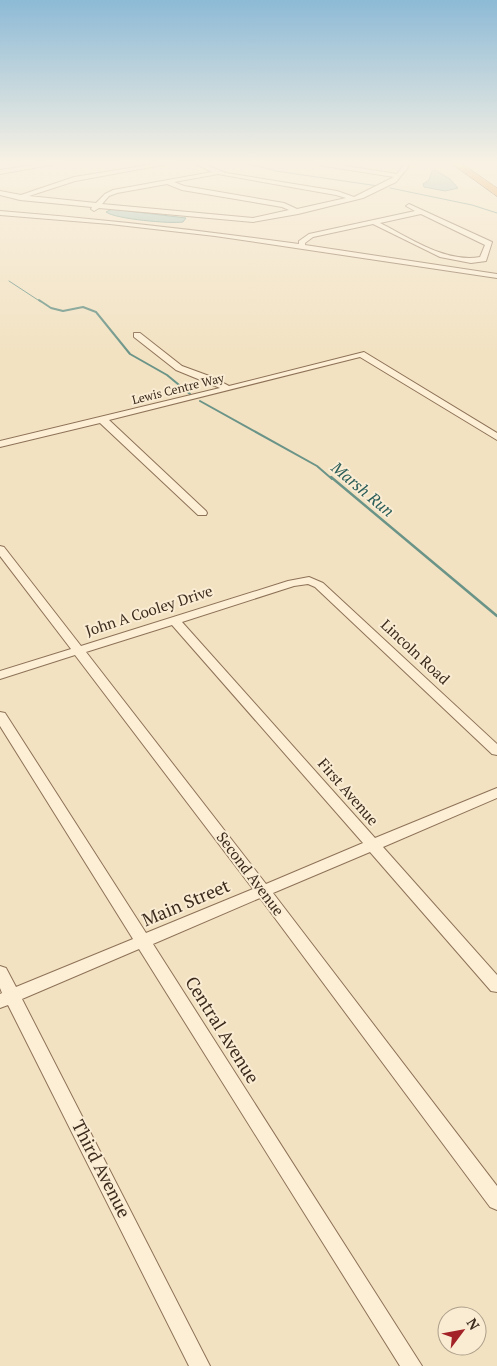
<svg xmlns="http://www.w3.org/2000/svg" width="497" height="1366" font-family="'PT Serif',serif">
  <rect width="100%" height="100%" fill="#f2e2c2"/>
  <path fill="#a5c4ba" stroke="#6b9488" d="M435,170l15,9 8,9 -13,3 -21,-4 -1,-3 6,-4 3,-9z
    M112,209l74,9 -3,4c-12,2 -68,-3 -77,-10z"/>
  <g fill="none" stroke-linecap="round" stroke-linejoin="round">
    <path stroke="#6b9488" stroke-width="1" d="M246,163l30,8 102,15
      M390,188l82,17 25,8
      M9,281l32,21"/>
    <path stroke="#6b9488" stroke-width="2" d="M39,300l12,8 12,3 20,-4 13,5 34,42 37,21 23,19
      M200,401l117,65 15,13"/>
    <path stroke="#6b9488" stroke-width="2.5" d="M331,477l166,139"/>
    <g stroke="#8e7257" stroke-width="2">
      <path id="minor" d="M48,163h12l-60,11v-4z
        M161,163h12l-98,18 -46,15 67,7 9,-9 8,-4 99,-18 -18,-9h7l25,10 111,18 17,6 40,-20 -76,-12 -3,-2h12l70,11 6,-8 -2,-3h6l2,3 -13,16 -33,16 -65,16 -45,8 -154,-14 -5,3 -3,-2 1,-2 -72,-7 -20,-5v-4l21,4 53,-18zM218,174l118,21 10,3 -49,11 -13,-6 -100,-17 -10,-4zM167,184l15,6 100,17 7,3 -36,8 -151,-14 7,-8 8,-3z
        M409,204l83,38 -6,19 -15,2 -31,-6 -67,-33 -60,13 -8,6v2l192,29v4l-282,-42 -105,-12 -110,-9v-4c100,8 199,19 299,33v-3l10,-7 106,-23 -9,-5zM421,214l64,31 -5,12c-35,6 -70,-19 -100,-34z
        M134,333h6l42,33 30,11 17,9 135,-34 133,81v7l-137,-83 -251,63 97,91 1,2 -1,2h-8l-98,-92 -100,24v-6l220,-53 -44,-18 -42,-33z
        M0,546l4,1 77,99 207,-65 21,-4 14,6 174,161v11l-5,-1 -177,-167 -7,-3 -14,2 -112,36 193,216 122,-50v10l-114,49 114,128v17l-6,-1 -121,-139 -97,41 224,293v24l-7,-3 -230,-309 -107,46 269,422h-22l-261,-417 -117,50 188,367h-21l-181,-361 -8,3v-14l2,-1 -2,-5v-22l6,2 10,19 117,-48 -133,-213v-14l5,1 141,220 107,-44 -178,-234 -75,24v-8l71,-22 -71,-93zM172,625l191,218 -97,41 -180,-232z"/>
    </g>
    <g stroke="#5b402c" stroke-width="1">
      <path id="highway" d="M451,163h10l36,25v8z"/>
    </g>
    <use href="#minor" fill="#fcefd6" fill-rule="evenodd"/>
    <use href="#highway" fill="#e99e4c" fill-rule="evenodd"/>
  </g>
  <linearGradient id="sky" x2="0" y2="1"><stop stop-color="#8dbad6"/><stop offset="0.46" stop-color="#f9f2e4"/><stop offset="1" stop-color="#f9f2e4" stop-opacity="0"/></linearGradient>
  <rect width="497" height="354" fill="url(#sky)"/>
  <g text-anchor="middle" stroke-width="4" stroke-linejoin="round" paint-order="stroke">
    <g font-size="12" fill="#3c2b1d" stroke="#f9ecd3">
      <text transform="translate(178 389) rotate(-14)" y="4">Lewis Centre Way</text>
    </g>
    <g font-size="15" fill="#3c2b1d" stroke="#f9ecd3">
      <text transform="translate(149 611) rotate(-18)" y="5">John A Cooley Drive</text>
      <text transform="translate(415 652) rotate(43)" y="5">Lincoln Road</text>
      <text transform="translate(348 792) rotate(49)" y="5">First Avenue</text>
      <text transform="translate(250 874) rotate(53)" y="5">Second Avenue</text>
    </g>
    <g font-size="16" font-style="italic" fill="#2b5d58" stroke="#f9ecd3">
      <text transform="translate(363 489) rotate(40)" y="6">Marsh Run</text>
    </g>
    <g font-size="18" fill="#3c2b1d" stroke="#f9ecd3">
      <text transform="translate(186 903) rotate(-23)" y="6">Main Street</text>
      <text transform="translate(222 1030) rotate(58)" y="6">Central Avenue</text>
      <text transform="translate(101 1169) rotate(63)" y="6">Third Avenue</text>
    </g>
  </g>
  <g transform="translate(462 1331) rotate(58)"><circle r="24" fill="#f9ecd3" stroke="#ad9f8a"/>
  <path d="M0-4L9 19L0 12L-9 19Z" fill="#a32227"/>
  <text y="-8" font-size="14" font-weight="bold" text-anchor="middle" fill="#3c2b1d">N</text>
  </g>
</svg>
